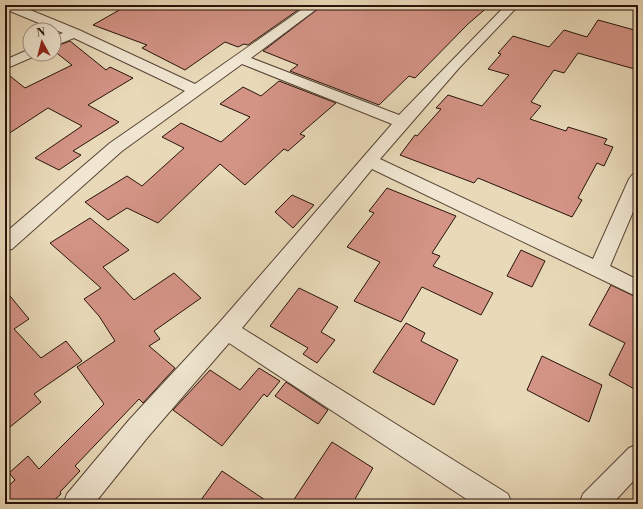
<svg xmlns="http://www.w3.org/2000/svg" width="643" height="509" font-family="'Libre Bodoni',serif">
  <rect width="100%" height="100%" fill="#e8d9b8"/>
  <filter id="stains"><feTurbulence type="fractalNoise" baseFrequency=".005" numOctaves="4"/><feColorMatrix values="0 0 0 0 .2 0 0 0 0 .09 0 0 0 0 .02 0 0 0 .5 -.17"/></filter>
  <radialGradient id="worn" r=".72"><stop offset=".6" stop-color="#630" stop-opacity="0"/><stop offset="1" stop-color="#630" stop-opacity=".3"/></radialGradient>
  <path fill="#d39385" stroke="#28130b" d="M128,5h177l-57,40 -4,-1 -6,3 -13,-5 -40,28 -43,-22 5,-3 -54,-20z
    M323,5h167l-22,19 -53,54 -6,-2 -30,29 -89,-34 8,-6 -35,-14z
    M598,20l40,11v39l-60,-17 -14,20 -10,-3 -23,32 10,4 -11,13 36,12 2,-4 39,12 -3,5 9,3 -9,19 -7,-3 -19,35 4,2 -10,17 -94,-39 -4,5 -74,-28 15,-20 2,1 24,-27 -5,-1 12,-13 34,11 27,-31 -21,-6 13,-15 -3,-1 15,-17 36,11 15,-17 23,7z
    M70,41l36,29 4,-3 23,11 -45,27 31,17 -46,29 8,4 -22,15 -24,-12 47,-32 -34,-18 -43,28v-64l20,16 47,-23 -18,-14v-4z
    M279,81l57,22 -36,31 5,2 -17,15 -4,-2 -39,36 -25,-21 -62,59 -31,-15 -19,12 -23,-18 42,-26 15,10 42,-38 -22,-11 19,-14 40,19 29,-25 -30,-13 23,-17 18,9z
    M387,188l69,28 -24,37 8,3 -7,10 60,27 -12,22 -59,-28 -21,35 -47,-21 26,-39 -33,-15 27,-34 -5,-2z
    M292,195l22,10 -21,23 -18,-16z
    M90,218l39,32 -26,17 31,33 40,-27 27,25 -47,33 6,8 -11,7 26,22 -32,35 -4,-4 -64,67 5,5 -20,21 1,2 -11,10h-45v-15l10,-9 -6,-7 19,-17 11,13 65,-65 -27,-37 38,-26 -16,-25 -15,-17 17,-11 -51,-45z
    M521,250l24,11 -13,26 -25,-11z
    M611,285l27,13v93l-29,-16 16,-32 -36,-18z
    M299,288l39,19 -17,25 14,8 -18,23 -14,-9 5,-6 -38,-22z
    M5,290l24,29 -15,10 27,29 25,-17 16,20 -48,33 7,8 -36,29z
    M406,323l19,10 -4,8 37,19 -24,45 -61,-33z
    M542,356l60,29 -13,37 -62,-32z
    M259,368l21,13 -13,16 -3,-3 -42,52 -49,-36 37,-40 30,20z
    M286,382l42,28 -10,14 -43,-28z
    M332,442l41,26 -21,36h-61z
    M222,471l49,33h-73z"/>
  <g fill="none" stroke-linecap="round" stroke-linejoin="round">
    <g stroke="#584436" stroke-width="2">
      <path id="street" d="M5,5h13l61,25 116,54 113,-79h14l-71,53 148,57 107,-110h13l-60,63 -79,91 213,100 36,-80 3,-4 6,-2v27l-28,66 28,14v17l-266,-128 -130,159 266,166 4,10h-38l-245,-161 -82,95 -53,66h-31l4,-10 62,-74 90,-97 173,-199 -150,-60 -120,87 -110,98 -7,2v-18l105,-90 75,-52 -111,-53 -20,8v-9l9,-4 -58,-24z
        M30,49v5h6l-1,2 -30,13v-9z
        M638,444v32l-26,28h-33l4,-10 46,-46z"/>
    </g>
    <use href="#street" fill="#f0e6d1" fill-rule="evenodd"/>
  </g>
  <rect width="643" height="509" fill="none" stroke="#e8d9b8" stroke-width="20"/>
  <rect x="6" y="6" width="631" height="497" fill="none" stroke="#28130b" stroke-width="2"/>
  <rect x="10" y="10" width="623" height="489" fill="none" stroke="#28130b"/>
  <g transform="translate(42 42) rotate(353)"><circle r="19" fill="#f0e6d1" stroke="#a09282"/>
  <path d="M0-3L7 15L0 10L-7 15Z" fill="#8f2418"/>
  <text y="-6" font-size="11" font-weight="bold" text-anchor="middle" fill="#28130b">N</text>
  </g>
  <rect width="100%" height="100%" filter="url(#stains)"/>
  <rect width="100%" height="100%" fill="url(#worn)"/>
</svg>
